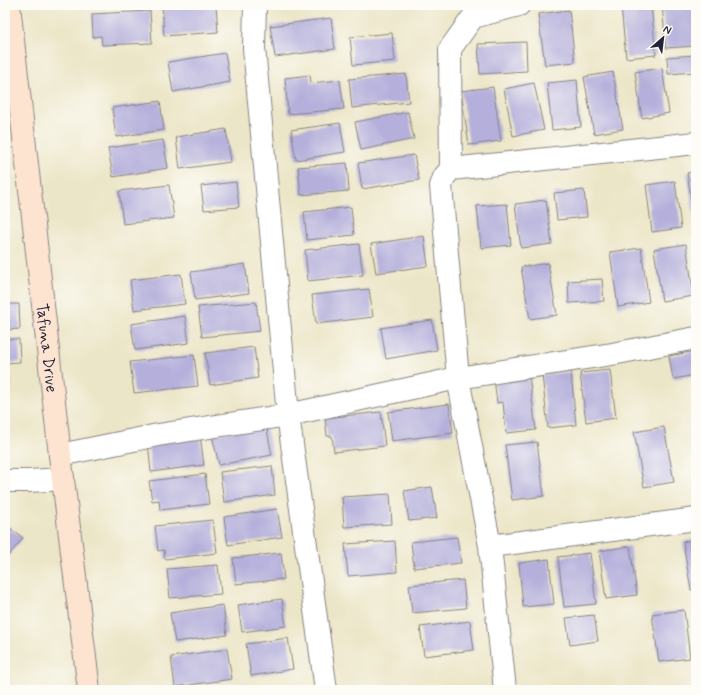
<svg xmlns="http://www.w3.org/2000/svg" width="701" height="695" font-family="Mynerve,sans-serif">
  <rect width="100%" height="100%" fill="#fdfcf7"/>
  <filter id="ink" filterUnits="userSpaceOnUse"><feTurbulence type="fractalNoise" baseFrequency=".025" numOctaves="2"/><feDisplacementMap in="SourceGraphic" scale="8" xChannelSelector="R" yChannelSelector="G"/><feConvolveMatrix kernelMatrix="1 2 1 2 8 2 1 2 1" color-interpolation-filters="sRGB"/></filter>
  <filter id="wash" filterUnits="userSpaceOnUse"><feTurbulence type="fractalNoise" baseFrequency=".012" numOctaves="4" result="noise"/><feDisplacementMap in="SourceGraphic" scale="16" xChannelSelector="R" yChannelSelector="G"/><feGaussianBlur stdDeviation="0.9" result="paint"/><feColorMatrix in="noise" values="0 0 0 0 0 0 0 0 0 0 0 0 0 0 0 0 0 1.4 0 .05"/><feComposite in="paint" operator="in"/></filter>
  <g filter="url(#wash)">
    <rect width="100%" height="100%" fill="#ece6c8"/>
    <g id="blocks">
      <path fill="#b5b0db" d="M162,5h54l2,27 -54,4z
        M631,5h20l5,50 -30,3 -5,-52z
        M662,5h34v41l-30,2z
        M569,10l6,52 -30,3 -7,-51z
        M150,11l2,32 -50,2 -1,-9 -8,1 -1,-23z
        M331,18l4,31 -60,8 -5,-31z
        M392,33l3,28 -42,4 -3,-28z
        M526,42l1,29 -47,3 -2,-30z
        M225,53l5,29 -57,10 -5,-30z
        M695,55l1,17 -28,2 -1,-17z
        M662,68l7,45 -27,5 -7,-46z
        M613,72l10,57 -29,5 -10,-57z
        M406,74l3,28 -57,6 -3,-29z
        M310,75l1,8 29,-3 4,29 -56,5 -3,-36z
        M577,80l4,47 -29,3 -5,-47z
        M534,83l10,47 -31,6 -9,-47z
        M493,87l8,54 -32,4 -8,-54z
        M160,101l4,29 -48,7 -4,-29z
        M408,112l6,27 -53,11 -6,-28z
        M340,123l5,29 -49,8 -5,-30z
        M226,129l5,33 -51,7 -4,-32z
        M163,140l5,28 -55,9 -5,-29z
        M414,155l5,25 -57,9 -4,-26z
        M347,163l2,28 -48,4 -3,-28z
        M696,172v51h-1l-8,-50z
        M675,181l6,47 -29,4 -6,-47z
        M236,182l3,25 -35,3 -3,-24z
        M169,185l5,33 -51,6 -4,-33z
        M584,190l3,27 -30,3 -3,-27z
        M546,200l6,44 -31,4 -6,-44z
        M507,204l4,41 -30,3 -4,-42z
        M351,207l3,28 -47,5 -3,-28z
        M424,236l4,30 -52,7 -5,-29z
        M359,244l4,31 -55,6 -3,-31z
        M686,244l8,52 -32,5 -8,-52z
        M641,248l8,54 -31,5 -8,-55z
        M548,263l9,52 -27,4 -9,-52z
        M245,264l4,29 -54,7 -4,-28z
        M181,274l4,30 -51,6 -4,-30z
        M602,279l2,22 -35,2 -1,-22z
        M369,289l4,28 -57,7 -4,-29z
        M256,302l4,29 -58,6 -4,-30z
        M5,304h14l1,25 -15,1z
        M185,316l4,27 -54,7 -4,-26z
        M432,320l5,30 -51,9 -5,-31z
        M5,339h14l1,23 -15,1z
        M254,347l4,31 -48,7 -5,-32z
        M696,351v24l-23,4 -4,-23z
        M194,355l4,31 -64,7 -4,-31z
        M5,366h2l1,18h-3z
        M610,370l6,48 -30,4 -6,-49z
        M571,372l5,53 -28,3 -6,-53z
        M529,375l7,55 -30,3 -3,-31 -6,1 -3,-24z
        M449,404l4,29 -61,8 -4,-29z
        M381,412l4,34 -51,6 -2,-16h-5l-2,-18z
        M266,425l6,30 -53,10 -7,-30z
        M664,427l10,55 -30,5 -10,-55z
        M200,435l4,30 -53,7 -3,-30z
        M537,442l7,54 -32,4 -7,-55z
        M272,466l3,29 -51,7 -4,-30z
        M205,474l4,30 -49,6 -1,-10 -7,1 -3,-20z
        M432,487l5,31 -28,3 -5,-30z
        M390,494l2,30 -48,3 -2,-30z
        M277,509l5,28 -54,8 -4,-28z
        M213,520l4,33 -52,6 -1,-9 -6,1 -3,-25z
        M5,524l18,14 -18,22z
        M457,537l4,26 -47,5 -3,-26z
        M696,539v51h-5l-8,-48z
        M395,541l2,31 -49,4 -3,-32z
        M630,546l7,49 -31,4 -7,-48z
        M281,553l3,26 -48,5 -3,-26z
        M590,553l6,51 -32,3 -6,-50z
        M549,559l5,45 -31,3 -4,-44z
        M218,565l3,29 -51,4 -3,-29z
        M463,580l3,28 -54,5 -3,-28z
        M282,599l4,27 -44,6 -4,-27z
        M223,605l4,30 -52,7 -5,-29z
        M684,610l6,48 -31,4 -7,-48z
        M594,615l4,26 -28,4 -4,-27z
        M470,621l4,29 -50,6 -4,-29z
        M288,638l5,31 -42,7 -5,-32z
        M227,649l5,30 -57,8 -4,-30z"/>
    </g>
  </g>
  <g filter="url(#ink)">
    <use href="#blocks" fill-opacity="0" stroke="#878482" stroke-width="1"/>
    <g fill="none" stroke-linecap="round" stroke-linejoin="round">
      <g stroke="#878482" stroke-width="24">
        <path id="street" d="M255,5l-1,43 34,367 38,275
          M451,169l-1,-120 23,-32 46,-12
          M60,455l98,-20 130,-20 170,-37 154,-24 84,-16
          M5,481h24l34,-2
          M490,546l206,-27
          M505,690l-15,-144 -32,-168 -17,-192 3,-9 7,-8 245,-26"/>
      </g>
      <g stroke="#878482" stroke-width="24">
        <g id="secondary">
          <path id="s1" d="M9,5l51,450 29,235"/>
        </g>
      </g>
      <use href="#street" stroke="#fff" stroke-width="22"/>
      <use href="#secondary" stroke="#fde4d1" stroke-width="22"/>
    </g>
  </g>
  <g text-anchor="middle" stroke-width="3" stroke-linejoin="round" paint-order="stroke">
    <g font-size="16" fill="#22223b" stroke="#fdfcf7">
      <text dy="6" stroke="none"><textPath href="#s1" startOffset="345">Tafuna Drive</textPath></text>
    </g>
  </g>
  <rect width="701" height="695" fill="none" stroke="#fdfcf7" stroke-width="20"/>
  <g transform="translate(663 38) rotate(28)" stroke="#fdfcf7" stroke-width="3" paint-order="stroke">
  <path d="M0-3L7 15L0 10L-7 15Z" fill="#22223b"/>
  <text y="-6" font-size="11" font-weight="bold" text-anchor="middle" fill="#22223b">N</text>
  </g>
</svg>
